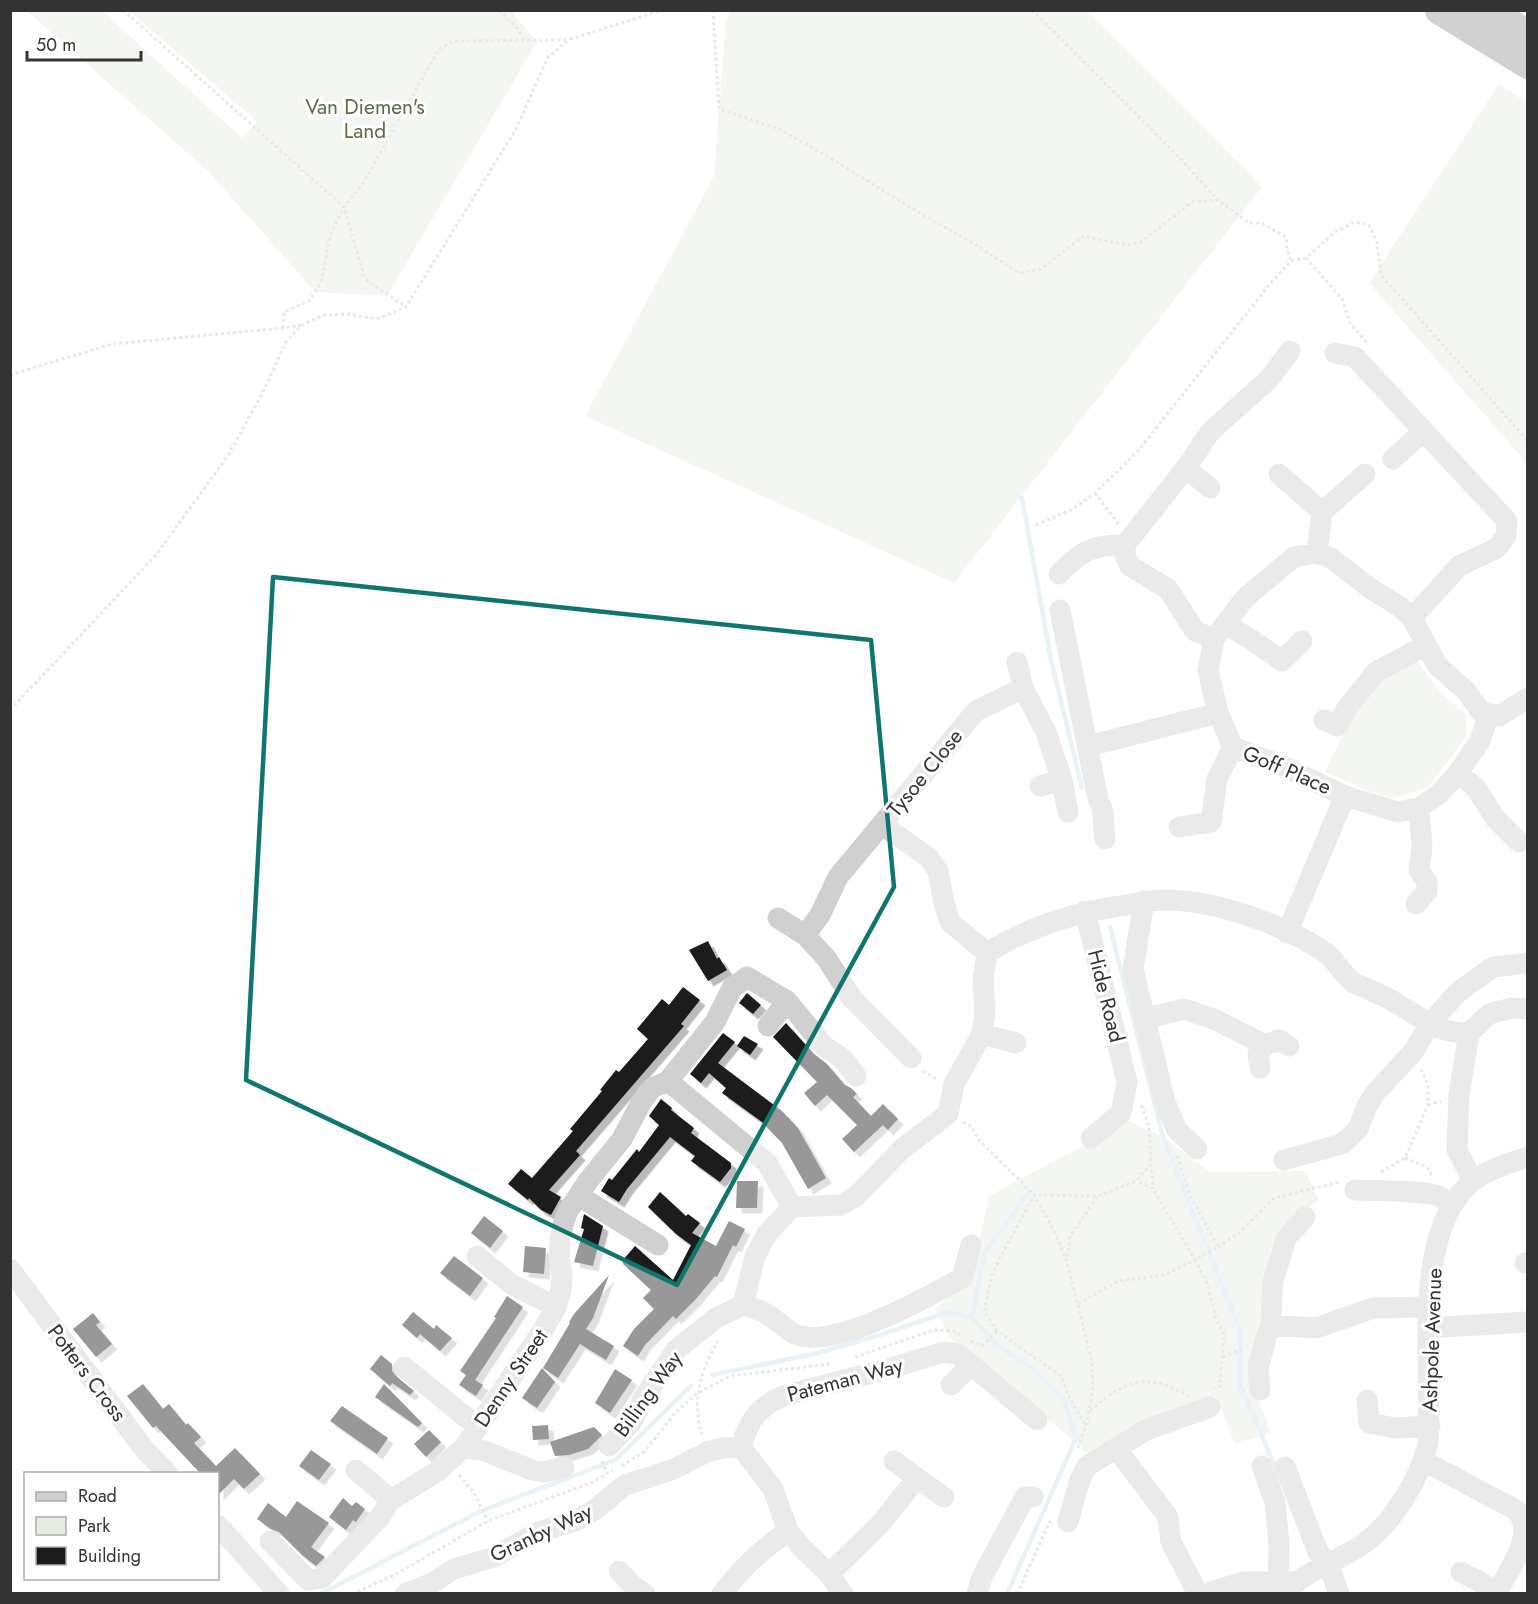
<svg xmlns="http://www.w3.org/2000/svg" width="1538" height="1604" font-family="Jost,sans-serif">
  <defs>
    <filter id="shadow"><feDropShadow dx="5.5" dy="5.5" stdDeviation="0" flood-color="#0004"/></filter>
  </defs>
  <rect width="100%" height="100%" fill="#fff"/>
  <path fill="#e6ecdf" d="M27,11h75l140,127 15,-17 -128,-110h382l26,31 -150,254 -72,-4 -105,-119z
    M731,11h357l174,176 -308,396 -369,-167 129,-240 12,-157z
    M1499,84l28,19v360l-158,-180z
    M1413,656l30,39 23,19v23l-39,51 -34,10 -25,-7 -43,-19 26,-55 27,-34z
    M1129,1121l34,16 47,35 95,-1 14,29 -33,24 -23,52 -11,106 19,51 -36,11 -19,-48 -41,14 -82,47 -145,-121 -13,-27 36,-30 18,-83z"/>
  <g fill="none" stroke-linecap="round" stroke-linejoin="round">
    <path stroke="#cfe2ee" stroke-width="4.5" d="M1022,498l29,162 31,128
      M1110,927l53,210 77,193v54l36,85
      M972,1318l25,27 35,23 33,33 11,37 -69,156
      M712,1375l106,-22 65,-19 65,-22 24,6 12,-64 44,-61
      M320,1594l161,-83 134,-51 76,-74"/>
  </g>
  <path fill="#1a1a1a" filter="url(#shadow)" d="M708,941l9,18 2,-2 8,13 -19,11 -19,-31z
    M683,987l17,13 -19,24 3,2 -108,125 4,4 -31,35 12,7 -10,18 -10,-5 -12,-12 -1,2 -20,-16 13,-15 11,9 41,-47 -3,-2 32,-38 -2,-1 16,-20 3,2 29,-33 -11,-10 25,-30 7,6z
    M747,993l14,12 -8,9 -14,-11z
    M786,1023l28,31 12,9 19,22 6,3 6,6 -4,3 18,19 12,-12 15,15 -10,11 -5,-5 -29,27 -12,-13 15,-14 -30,-30 -12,11 -11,-13 13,-11 -44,-45z
    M723,1033l12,9 -17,21 64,48 16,17 28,50 -18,11 -26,-46 -20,-21 -40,-29 4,-5 -17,-15 -8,10 -11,-9z
    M744,1036l14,8 -8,11 -13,-9z
    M661,1099l11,9 -1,2 23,18 -3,5 40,30v5l-11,14 -29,-21 4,-5 -25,-19 -43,52 -8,13 -18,-11 8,-13 3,2 25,-31 2,3 20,-27 -10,-9z
    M737,1181h21l-1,27h-21z
    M660,1192l26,24 2,-2 12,9 -8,10 24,13 13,-25 16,8 -9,18 -3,-2 -16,32 -2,-1 -19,23 -20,20 -3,-3 -28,29 -7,11 -15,-10 11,-17 20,-20 -11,-11 8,-8 -28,-26v-4l12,-14 38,34 18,-35 -15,-11 -28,-27z
    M584,1214l19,12 -10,40 -19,-4 10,-33 -3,-1z
    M484,1216l19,15 -13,17 -19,-15z
    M525,1246l21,2 -2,26 -21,-2z
    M454,1256l29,22 -13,18 -30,-23z
    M609,1275l-16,43 -7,11 28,17 -8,14 -26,-16 -22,34 -15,-10 27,-45 -1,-1 5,-8z
    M507,1296l16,11 -48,73 8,5 -7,11 -17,-11 7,-10 -6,-4 36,-53 -2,-1z
    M413,1312l21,17 2,-4 16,13 -12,13 -20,-17 -3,4 -15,-13z
    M93,1313l7,9 -4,3 16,19 -16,13 -23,-28z
    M381,1355l11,9v7l4,5 18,15 -4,4 -18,-12 -2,3 -20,-17z
    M542,1368l13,14 -18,26 -15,-10z
    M615,1369l17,11 -22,33 -15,-10z
    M143,1384l20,25 6,-5 17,21 2,-2 13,14 -7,6 22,23 19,-18 25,26 -16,15 -10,-10 -16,16v-22h-18l-44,-47 -3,2 -26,-32z
    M384,1384l38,39 -4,4 -43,-30z
    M342,1406l46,32 -11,16 -47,-33z
    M548,1425l1,14 -16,1 -1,-14z
    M594,1427l8,8 -14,14 -19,6 -14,1 -5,-14z
    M429,1430l12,12 -15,15 -12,-13z
    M311,1450l20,14 -12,16 -20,-14z
    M343,1498l9,8 4,-4 9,7 -9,13 -3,-2 -7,10 -17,-13z
    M297,1501l32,22 -18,24 14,10 -9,9 -13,-10 -24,-24 -8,-3 -14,-10 11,-16 18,14z"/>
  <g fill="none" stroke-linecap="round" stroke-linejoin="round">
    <path stroke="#cdcdcd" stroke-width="3" stroke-dasharray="3 3" stroke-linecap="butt" d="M123,10l221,197 21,72 41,28
      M499,10l18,18 8,13
      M713,10l6,99 60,20 46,26 103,63 45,25 46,30 22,-4 42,-33 43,9 15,-3 51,-40 26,-2 31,23h12l25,14 1,13 4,11
      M1032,10l145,145 41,45
      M1306,258l36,41 8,24 17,20
      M283,328l1,-16 25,-11 12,-18 9,-47 14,-29 18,-22 77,-136 15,-8 112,-1
      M10,375l102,-31 171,-16 18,-3
      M1095,493l24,32
      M1036,525l37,-16 22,-16 43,-42 131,-166 22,-24 15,-3 29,-26 20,-10 14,3 8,17 4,33 147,166
      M10,710l146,-155 71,-98 33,-59 27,-58 15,-15 22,-10 23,-1 30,5 29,-12 110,-178 32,-72 20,-17 94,-30
      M923,1071l15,9
      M1428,1105l13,-4
      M963,1122l8,4 8,14 55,55 17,30 15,33 26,104 1,26 -7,38 -9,24
      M1177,1156l13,39 28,52 -23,13 12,23 9,36 8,15 -4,52 -6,3
      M1405,1158l22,9 5,9
      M1151,1164l2,25
      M1381,1172l24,-14 23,-53v-21l-8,-17
      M1218,1247l22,-15 34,-34 66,-16
      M1067,1257l3,-21 28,-40
      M1078,1304l40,-23 46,-6 31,-15 -42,-71 -17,-8
      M971,1341l11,5 15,-15
      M855,1357l79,-27 19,1 7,4
      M1223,1357l21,-9
      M1090,1411c22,-19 41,-35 72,-27 9,2 18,8 27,12
      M1085,1424l-15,-25 -9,-23 -64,-45 -13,-19 9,-41 41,-76 64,1 38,-15 15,-17 -2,-38 -8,-22
      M702,1435c-11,-35 -1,-64 16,-94
      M602,1461l5,12
      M622,1466l23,-15 31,-39 22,-19 32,-17 99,-12
      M459,1475l15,18 14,28
      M352,1594l44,-20 92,-53 105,-39 20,-12
      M1017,1594l33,-73"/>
    <path stroke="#d0d0d0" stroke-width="21" d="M1335,353l20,4 152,164 -1,15 -9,12 -38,18 -47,52
      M1393,459l31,-28
      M1186,468l24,20
      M1279,474l43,38
      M1317,553l5,-41 43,-38
      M1059,574c21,-23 35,-30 66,-29
      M1060,610l38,189 4,9 3,31
      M1225,624l24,14 33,23 20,-20
      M1214,639l-19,-8 -27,-42 -38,-23 -5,-10v-11l61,-77 24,-36 59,-53 21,-28
      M1017,662l6,26 23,44 16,48 6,32
      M1489,714l-9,27 -22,32 -19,21 -20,14 -21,4 -53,-16 -60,-29 -52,-20 -15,-34 -10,-43 6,-31 31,-41 49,-41 23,-4 14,5 40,31 28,17 13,12 25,47 30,27 14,20 18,4 29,-18
      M1324,720l13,6 10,-18 29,-36 50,-27
      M1088,746l130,-33
      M1458,773l18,15 19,30 24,24
      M1040,786l22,-6
      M882,825l46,32 10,14 6,32 6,19 37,31
      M1179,827l32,-5 6,-43 16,-32
      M1144,901l-11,68 32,133 12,28 20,19
      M1416,904l11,-13v-9l-8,-12 3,-23 -3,-39
      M1085,911l42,171 -6,31 -30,25
      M778,918l27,17 22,24 24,38 60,61
      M1287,933l58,-137
      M805,935l15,-20 18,-38 138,-166 47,-23
      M987,953c39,-24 82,-39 127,-46 18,-3 35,-7 54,-7 50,1 117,25 158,53 11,8 17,23 28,30 12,6 25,10 37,17 25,14 48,35 78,33l20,-19 23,-6 16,1
      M1144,1019l40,-10 30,10 51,26
      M768,1026l19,-25
      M1469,1033l-10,62 -2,55 16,31
      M982,1034l34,9
      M1260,1068l-2,-14 7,-9 14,-5 10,6
      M668,1081l99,82 25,44 49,-2 14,-8 48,-49 45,-34 6,-30 28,-50 3,-21 -2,-34 4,-26
      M1284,1160l58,-16 16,-15 9,-23 9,-14 37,-40 17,-28 27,-31 36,-26 35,-4
      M1355,1190c20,1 69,-1 85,7 4,2 7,6 11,9
      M579,1196l79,49
      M477,1256l34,28 45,23
      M1525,1263h3
      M10,1269l134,180 24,25
      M743,1305c6,2 12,3 18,6 12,5 22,17 34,23 38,17 132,-37 167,-56l9,-33
      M1270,1325l46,3 57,-20 56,-1
      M1428,1328l100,-6
      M404,1367l74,60
      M951,1385l20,-20
      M1260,1390l-2,-23 12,-42 3,-44 13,-42 19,-22
      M1367,1400l2,23 26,5 35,-2
      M609,1446l22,-23 13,-26 32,-47 40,-32 27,-13 12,-49 12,-22 25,-27
      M464,1447l21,4 47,19 12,2 20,-5
      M741,1447c7,-25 17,-40 42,-51l108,-28 53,-16 14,2 79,66
      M741,1447l32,42 15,42 13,16 28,27 14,20
      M1116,1448l52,69 3,25 27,52
      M894,1461l23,17
      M1424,1461l92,49c22,23 -8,61 -20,84
      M1262,1466l13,36 4,43 -1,38
      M1285,1467l33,85 10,11 11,31
      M356,1470l35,30
      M1068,1522l11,-40 8,-16 59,-36 64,-23
      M218,1525l61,69
      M270,1541l38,39 14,-2 57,-60 12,-18 47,-29 26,-24 14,-20 65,-97 13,-23 5,-17 1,-17 -3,-14 1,-17 3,-18 5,-13 20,-30 34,-42 20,-38 10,-13 16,-7 47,-59 17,-34 15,-11 40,24 37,45 19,13 13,17
      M619,1571l14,15 12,8
      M1461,1572l36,19
      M829,1574l53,-52 35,-44 27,19
      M405,1594l27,-11 22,-14 40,-12 44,-25 37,-11 18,-10 32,-26 49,-16 33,-17 15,-4 19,-1
      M722,1594c19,-26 40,-45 66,-63
      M977,1594l5,-17 43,-80h8
      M1204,1594l39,-12h54c21,-17 48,-24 69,-40 29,-22 53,-63 62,-98 5,-72 -18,-214 45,-263 16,-12 36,-18 55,-24"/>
    <path stroke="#9a9a9a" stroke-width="30" d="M1440,10l88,54
      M1487,10l41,25"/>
  </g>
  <path d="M0 0H1538V1604H0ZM273,577l598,63 23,247 -217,398 -431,-205z" fill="#fff" fill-opacity=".55" fill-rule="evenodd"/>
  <path fill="none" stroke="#0f766e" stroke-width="4.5" stroke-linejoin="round" d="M273,577l598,63 23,247 -217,398 -431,-205z"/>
  <g text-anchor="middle" stroke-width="6" stroke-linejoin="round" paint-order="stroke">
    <g font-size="21" fill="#56703f" stroke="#fff">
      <text x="365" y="114">Van Diemen's<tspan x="365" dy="24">Land</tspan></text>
    </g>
    <g font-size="21" fill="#333" stroke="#fff">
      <text transform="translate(1287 770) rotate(23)" y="7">Goff Place</text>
      <text transform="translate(925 773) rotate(-51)" y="7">Tysoe Close</text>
      <text transform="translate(1106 996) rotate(76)" y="7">Hide Road</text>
      <text transform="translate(1432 1340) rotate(-88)" y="7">Ashpole Avenue</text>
      <text transform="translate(87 1373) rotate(53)" y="7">Potters Cross</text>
      <text transform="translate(511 1378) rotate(-56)" y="7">Denny Street</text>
      <text transform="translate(845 1380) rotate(-15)" y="7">Pateman Way</text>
      <text transform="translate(648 1394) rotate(-54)" y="7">Billing Way</text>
      <text transform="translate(541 1533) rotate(-25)" y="7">Granby Way</text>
    </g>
  </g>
  <rect width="1538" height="1604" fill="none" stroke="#333333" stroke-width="24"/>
  <rect x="24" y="1472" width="195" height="108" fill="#ffffff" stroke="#adadad" stroke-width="1.5"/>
  <rect x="36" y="1492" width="30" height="9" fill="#d0d0d0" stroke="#adadad" stroke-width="1.5"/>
  <text x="78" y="1502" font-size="18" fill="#333333">Road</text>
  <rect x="36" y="1517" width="30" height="18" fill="#e6ecdf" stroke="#adadad" stroke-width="1.5"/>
  <text x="78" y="1532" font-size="18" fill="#333333">Park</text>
  <rect x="36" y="1547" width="30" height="18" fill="#1a1a1a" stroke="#adadad" stroke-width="1.5"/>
  <text x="78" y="1562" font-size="18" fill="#333333">Building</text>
  <path d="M27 51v9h114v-9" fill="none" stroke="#333333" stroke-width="3"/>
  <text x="36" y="51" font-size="18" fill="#333333" stroke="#ffffff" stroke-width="4.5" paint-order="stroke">50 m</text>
</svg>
